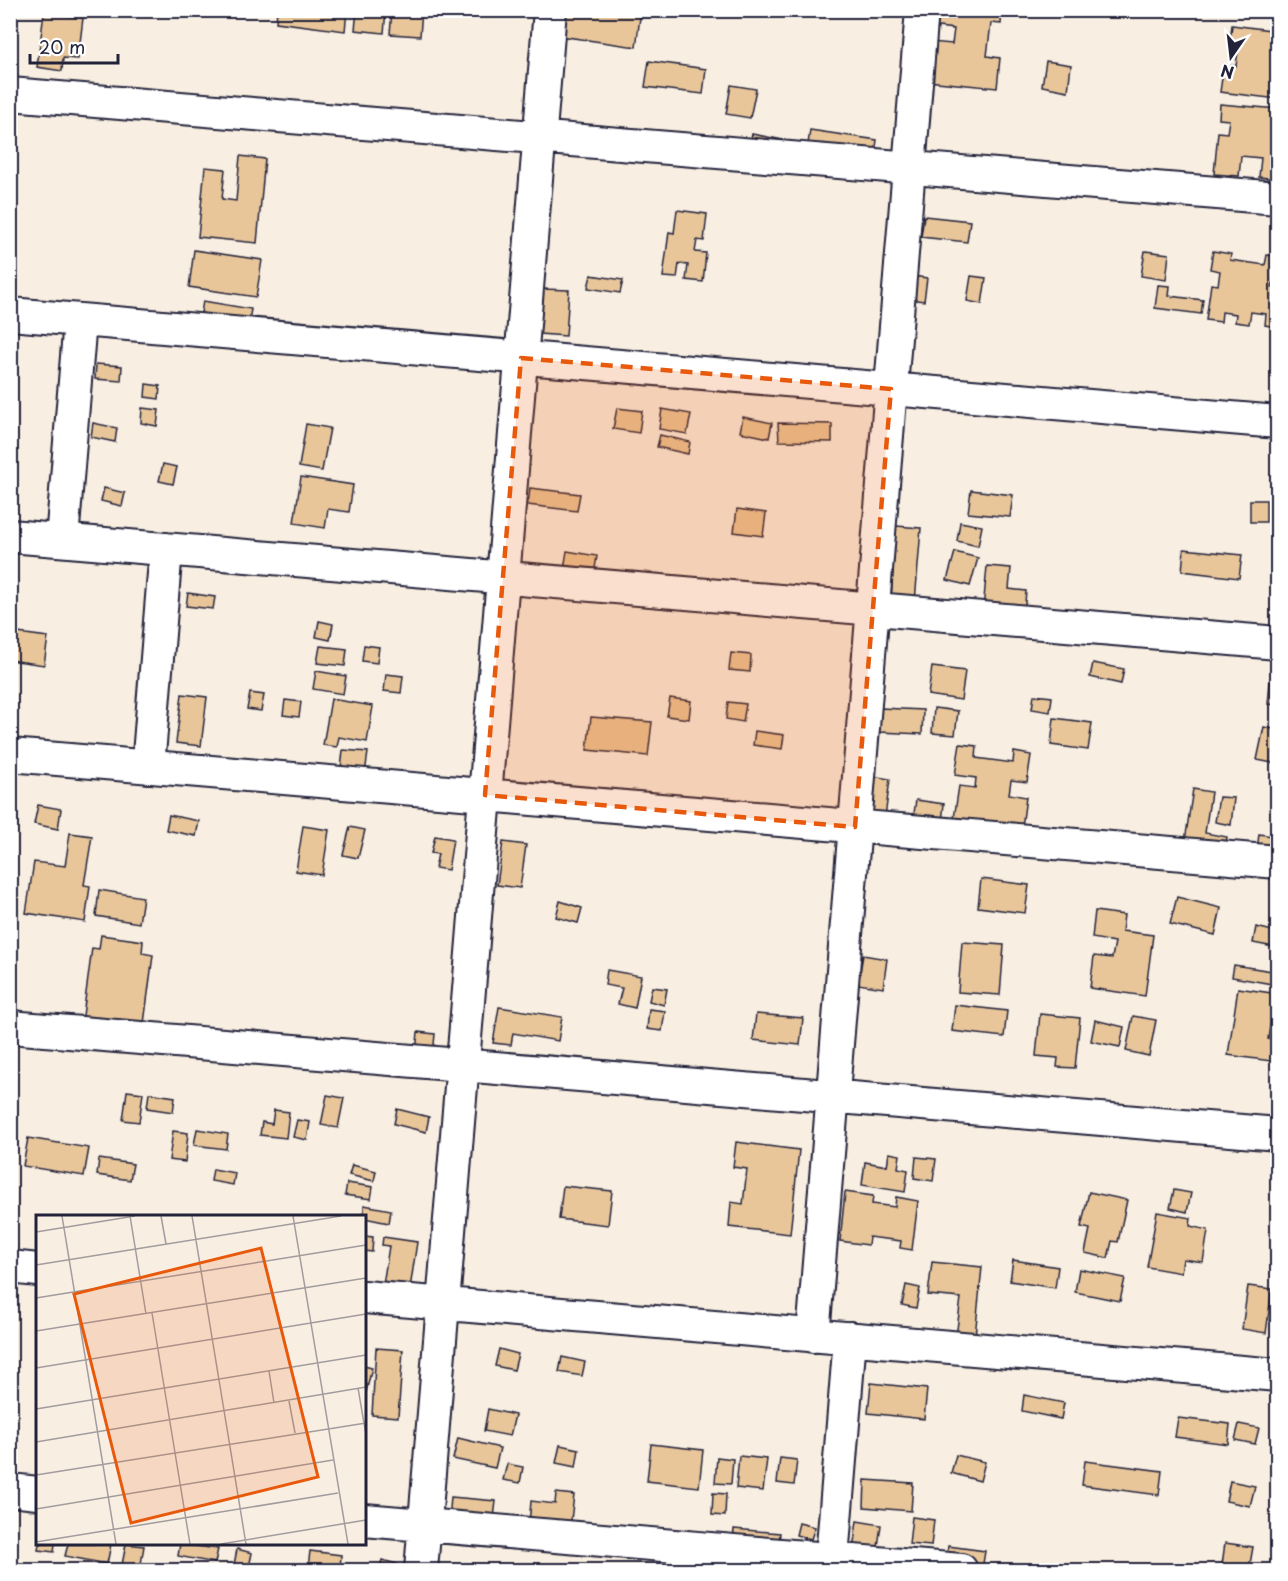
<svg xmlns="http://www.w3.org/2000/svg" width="1288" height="1581" font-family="'Playpen Sans',sans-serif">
  <rect width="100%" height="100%" fill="#f8eee1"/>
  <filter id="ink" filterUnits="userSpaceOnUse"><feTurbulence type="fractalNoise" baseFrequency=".0167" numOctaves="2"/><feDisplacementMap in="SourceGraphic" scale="12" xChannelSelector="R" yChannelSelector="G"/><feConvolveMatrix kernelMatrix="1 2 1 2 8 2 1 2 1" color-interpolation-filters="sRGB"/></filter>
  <g filter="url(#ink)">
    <path fill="#e8c69a" stroke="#22223b" stroke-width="1.5" d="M277,10h70l-2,21 -69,-9z
      M357,10h29l-2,23 -29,-3z
      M392,10h30l-2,26 -30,-2z
      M564,10h77l-5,37 -76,-11z
      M931,10h71l-1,14 -10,-1 -4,33 13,2 -3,30 -70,-7 4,-39 21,2 2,-15 -24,-3z
      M44,13l39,5 -5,41 -15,-1 -1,13 -25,-4z
      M1232,25l46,6v68l-58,-7 4,-28 12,2 2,-15 -9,-1z
      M649,61l57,8 -3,25 -58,-7z
      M1046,61l25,4 -3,26 -26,-5z
      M731,85l25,4 -6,29 -24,-4z
      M1220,104l58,5 -4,28h4v42l-19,-2 2,-19 -20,-2 -2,20 -25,-2 4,-42 9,1 2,-13 -10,-1z
      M810,130l67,10 -4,28 -67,-10z
      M752,134l47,9 -50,6z
      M240,156l25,3 -8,84 -59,-6 7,-70 20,2 -3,30 14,2z
      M677,210l30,4 -3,27 -7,-1 -2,12 11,1 -3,29 -17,-2 2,-15 -9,-1 -2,14 -14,-1 6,-45 5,1z
      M924,216l46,5 -3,21 -46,-5z
      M194,250l68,10 -6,37 -67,-10z
      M1145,251l24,3 -3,26 -25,-4z
      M1213,251l18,3 -1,6 35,5 2,-10 11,1v20h-4l-2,11 6,1 -1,39 -12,-2 1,-11 -15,-2 -2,12 -14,-2 1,-8 -14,-2 -1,10 -15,-2 5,-36 7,1 2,-14 -10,-2z
      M591,275l32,5 -3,13 -32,-5z
      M912,276l15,2 -3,23 -15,-2z
      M971,276l15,2 -4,26 -15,-3z
      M1158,285l12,1 -1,10 34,4 -2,14 -46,-6z
      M542,289l27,1 -3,46 -27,-2z
      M203,301l48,8 -2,12 -48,-8z
      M96,364l26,2 -1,15 -26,-2z
      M146,384l14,2 -1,13 -14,-2z
      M142,408l17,2 -2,16 -16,-3z
      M617,408l25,3 -3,22 -26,-4z
      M662,409l29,5 -4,20 -28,-5z
      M743,417l29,6 -3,15 -29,-6z
      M93,423l24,5 -2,14 -24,-5z
      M778,423l54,1v18l-53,-1z
      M306,424l24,4 -8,43 -23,-4z
      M660,435l30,7 -2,12 -31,-7z
      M163,464l14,3 -4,17 -14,-3z
      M301,477l52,8 -4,27 -21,-3 -3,19 -31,-5z
      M104,488l21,5 -3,13 -21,-5z
      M530,488l50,6 -3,17 -49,-6z
      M971,490l42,5 -3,22 -42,-4z
      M1250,500h16v22h-16z
      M737,509l29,4 -3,23 -29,-4z
      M960,522l22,4 -4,20 -21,-5z
      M896,526l25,2 -6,74 -24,-2z
      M1184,549l58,6 -3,23 -57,-7z
      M567,551l30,5 -4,24 -30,-5z
      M955,552l23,6 -8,28 -23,-6z
      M987,566l24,2 -2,21 17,2 -2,23 -41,-4z
      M188,593l27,4 -2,12 -27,-3z
      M319,621l14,3 -3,16 -14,-3z
      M10,632l38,5 -4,28 -34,-5z
      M364,645l15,2 -2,16 -15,-2z
      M320,646l27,3 -2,17 -28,-3z
      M731,653l20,2 -1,17 -21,-2z
      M1093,663l31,6 -3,15 -31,-7z
      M932,667l33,4 -4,29 -33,-5z
      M316,671l30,5 -3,18 -30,-5z
      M386,674l17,2 -2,17 -17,-2z
      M1270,682l8,1v22l-10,-1z
      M250,693l14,2 -3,16 -14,-2z
      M182,694l25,3 -6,49 -25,-3z
      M1034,695l18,2 -2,15 -18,-3z
      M670,698l21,3 -2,18 -22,-3z
      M331,699l42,7 -6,36 -28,-5 -2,10 -14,-2z
      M285,700l16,2 -2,15 -16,-2z
      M728,702l18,2 -3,18 -17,-3z
      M880,708l43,2 -1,24 -43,-2z
      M934,708l24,3 -3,24 -23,-2z
      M591,717l61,5 -4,34 -61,-6z
      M1054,718l38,5 -4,27 -37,-5z
      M1264,727l14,3v34l-21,-4z
      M755,731l29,4 -2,14 -29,-4z
      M960,744l17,2 -1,12 37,5 1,-11 17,3 -4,27 -16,-2 -2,14 17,3 -5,38 -68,-10 6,-39 16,2 1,-10 -21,-3z
      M343,750l25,2 -4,29 -24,-3z
      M872,776l18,3 -5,38 -18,-2z
      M1193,789l18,3 -6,41 22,4 -4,23 -40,-6z
      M1219,797l15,1 -3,27 -16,-3z
      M916,800l28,4 -3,26 -29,-4z
      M38,805l23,4 -3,20 -24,-5z
      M169,815l30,6 -3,15 -30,-6z
      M303,826l26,4 -7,45 -26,-4z
      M350,827l15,3 -7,28 -15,-3z
      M70,833l22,3 -8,49 6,1 -5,36 -59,-9 8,-51 31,4z
      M1259,834l19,3v24l-22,-3z
      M435,836l18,3 -5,31 -13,-2 3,-14 -7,-1z
      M503,842l23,3 -6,43 -23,-3z
      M981,879l48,6 -4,28 -47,-6z
      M99,890l44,7 -4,26 -43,-7z
      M1177,897l44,11 -6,27 -45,-11z
      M560,901l22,7 -4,15 -22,-6z
      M1095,911l29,4 -2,16 31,4 -8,61 -55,-8 4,-32 18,2 3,-16 -23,-4z
      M1256,927l21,5 -3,15 -21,-4z
      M101,935l42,6 -1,12 11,2 -10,76 -61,-8 10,-75 7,1z
      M962,942l42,3 -4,50 -42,-3z
      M863,955l24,4 -4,29 -25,-4z
      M1234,965l44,7v13l-46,-8z
      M607,970l34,6 -6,32 -17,-4 4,-16 -17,-3z
      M652,987l15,2 -3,16 -15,-4z
      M1238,988l40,6v27l-7,-1 -3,19 10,1v22l-50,-7z
      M955,1005l52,6 -3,26 -52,-6z
      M499,1007l63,10 -4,24 -45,-8 -2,12 -18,-2z
      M649,1009l16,2 -3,20 -15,-2z
      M756,1014l47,4 -3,27 -47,-5z
      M1040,1014l40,4 -5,50 -18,-1 1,-9 -22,-2z
      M1133,1016l23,4 -7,36 -23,-5z
      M1095,1020l29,7 -4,20 -29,-6z
      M418,1032l17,2 -3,31 -17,-2z
      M127,1091l16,2 -4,29 -16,-2z
      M149,1093l26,4 -2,15 -26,-4z
      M327,1095l17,3 -6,30 -17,-3z
      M397,1109l32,8 -3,15 -32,-8z
      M274,1110l15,2 -3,26 -26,-3 2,-13 10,2z
      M297,1120l13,2 -3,18 -14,-3z
      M197,1129l31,5 -2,15 -32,-4z
      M173,1131l15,2 -3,29 -16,-2z
      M28,1138l61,10 -5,28 -61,-10z
      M736,1142l63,8 -9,84 -61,-7 2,-25 12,2 4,-35 -14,-2z
      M889,1153l11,2 -2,13 10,2 -3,22 -43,-7 3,-23 22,4z
      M916,1157l20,2 -3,22 -19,-3z
      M99,1159l34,5 -3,16 -33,-5z
      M352,1165l24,6 -2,10 -25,-6z
      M213,1169l22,4 -2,12 -22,-4z
      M347,1183l26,4 -2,12 -26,-4z
      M563,1186l49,5 -4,34 -49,-6z
      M1174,1190l17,3 -4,19 -17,-4z
      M845,1192l28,4 -1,8 23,3 1,-10 22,4 -6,49 -12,-2 1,-7 -32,-4 -1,8 -28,-4z
      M1089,1192l38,8 -9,42 -6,-1 -4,17 -23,-5 5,-24 -9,-2z
      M364,1205l27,5 -2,13 -25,-5z
      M1157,1212l34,6 -1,8 18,4 -5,32 -20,-3 -2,14 -34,-6z
      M364,1236l9,1 -1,15 -8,-1z
      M383,1237l34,5 -9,60 -25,-17 6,-39 -7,-1z
      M1013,1260l45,7 -3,21 -45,-7z
      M932,1262l50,5 -8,79 -19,-1 6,-47 -33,-3z
      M1079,1269l46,9 -5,23 -45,-9z
      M906,1285l14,3 -4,20 -14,-3z
      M1248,1286l24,3 -6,44 -24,-4z
      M376,1348l27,2 -5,67 -26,-2z
      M499,1349l19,5 -4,16 -19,-4z
      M562,1357l23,5 -3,14 -23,-4z
      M364,1366l8,2 -6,24h-2z
      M871,1383l56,6 -3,30 -56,-6z
      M1024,1395l40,8 -3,16 -39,-8z
      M488,1409l27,6 -5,21 -26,-5z
      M1178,1418l52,6 -2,20 -53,-7z
      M1239,1424l20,4 -4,16 -20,-4z
      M458,1438l42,10 -5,20 -42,-9z
      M651,1444l52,6 -4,37 -52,-6z
      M560,1445l19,4 -3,18 -20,-4z
      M956,1455l29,7 -5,19 -29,-8z
      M739,1456l28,3 -4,32 -27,-3z
      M717,1457l16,2 -2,25 -16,-1z
      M780,1458l17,2 -3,25 -17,-2z
      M1085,1461l77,10 -3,24 -77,-10z
      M507,1464l16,3 -3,16 -17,-3z
      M865,1480l48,3 -2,28 -47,-4z
      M1230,1481l25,5 -5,20 -24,-5z
      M556,1493l18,2 -4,34 -41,-4 2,-24 24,3z
      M713,1493l13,1 -1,22 -13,-1z
      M451,1497l45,4 -3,25 -44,-5z
      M912,1517l22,3 -3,26 -22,-2z
      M857,1521l24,4 -5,36 -24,-4z
      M799,1523l16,4 -4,12 -15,-4z
      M734,1529l46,4 -2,17 -45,-5z
      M1225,1543l28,4 -4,23h-23v-4l-4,-1z
      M39,1544h16l-1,8 -16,-2z
      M68,1544h43l-4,20 -42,-8z
      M126,1544l18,2 -4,24h-19z
      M180,1544l38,5 -3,14 -37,-7z
      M948,1546l37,5 -3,19 -37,-2z
      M237,1549l15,4 -3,14 -15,-2z
      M310,1551l31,4 -1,15 -32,-2z
      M382,1560l15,4 -2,6h-16z"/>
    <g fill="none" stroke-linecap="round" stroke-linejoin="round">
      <g stroke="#22223b" stroke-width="36">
        <path id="minor" d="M10,94l1268,104
          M10,314l1268,108
          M10,536l1268,107
          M62,540l18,-220
          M10,755l1268,107
          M148,767l18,-218
          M10,1027l1268,107
          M10,1267l28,3
          M364,1297l914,78
          M813,1336l109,-1326
          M10,1490l28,3
          M364,1520l597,50
          M421,1570l129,-1560
          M831,1570l19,-232"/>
      </g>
      <use href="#minor" stroke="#fff" stroke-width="32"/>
    </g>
  </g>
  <path fill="#e8590c" fill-opacity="0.2" stroke="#e8590c" stroke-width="4.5" stroke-dasharray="12 8" stroke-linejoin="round" d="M521,358l370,31 -36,438 -370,-32z"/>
  <g transform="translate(36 1215)">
    <rect width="330" height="330" fill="#f8eee1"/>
    <path fill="none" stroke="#a29c9f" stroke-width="1.5" d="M26,1l54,328M94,1l16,98M125,1l5,28M156,1l54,328M257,1l55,328M0,17l99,-16M0,50l305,-49M0,83l330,-53M116,98l38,231M0,116l330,-53M0,153l330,-54M233,156l5,32M322,173l8,47M253,186l6,32M0,194l330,-54M0,227l330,-55M0,260l330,-52M0,294l297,-49M0,327l302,-49M185,329l145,-24"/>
    <path fill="#e8590c" fill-opacity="0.15" stroke="#e8590c" stroke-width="3" d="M225,33l57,229 -187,46 -57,-229z"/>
    <rect width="330" height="330" fill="none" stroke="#22223b" stroke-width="3"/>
  </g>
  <rect width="1288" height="1581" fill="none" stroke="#fff" stroke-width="36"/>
  <rect x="18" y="18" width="1252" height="1545" fill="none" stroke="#22223b" stroke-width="2" filter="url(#ink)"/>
  <g transform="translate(1231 57) rotate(194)" stroke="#ffffff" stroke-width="4.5" paint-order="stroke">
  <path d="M0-4.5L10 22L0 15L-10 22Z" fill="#22223b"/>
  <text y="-9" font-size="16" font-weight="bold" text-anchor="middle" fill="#22223b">N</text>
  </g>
  <path d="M30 54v9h88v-9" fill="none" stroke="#22223b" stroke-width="3"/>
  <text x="39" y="54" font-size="18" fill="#22223b" stroke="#ffffff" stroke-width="4.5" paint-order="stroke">20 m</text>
</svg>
